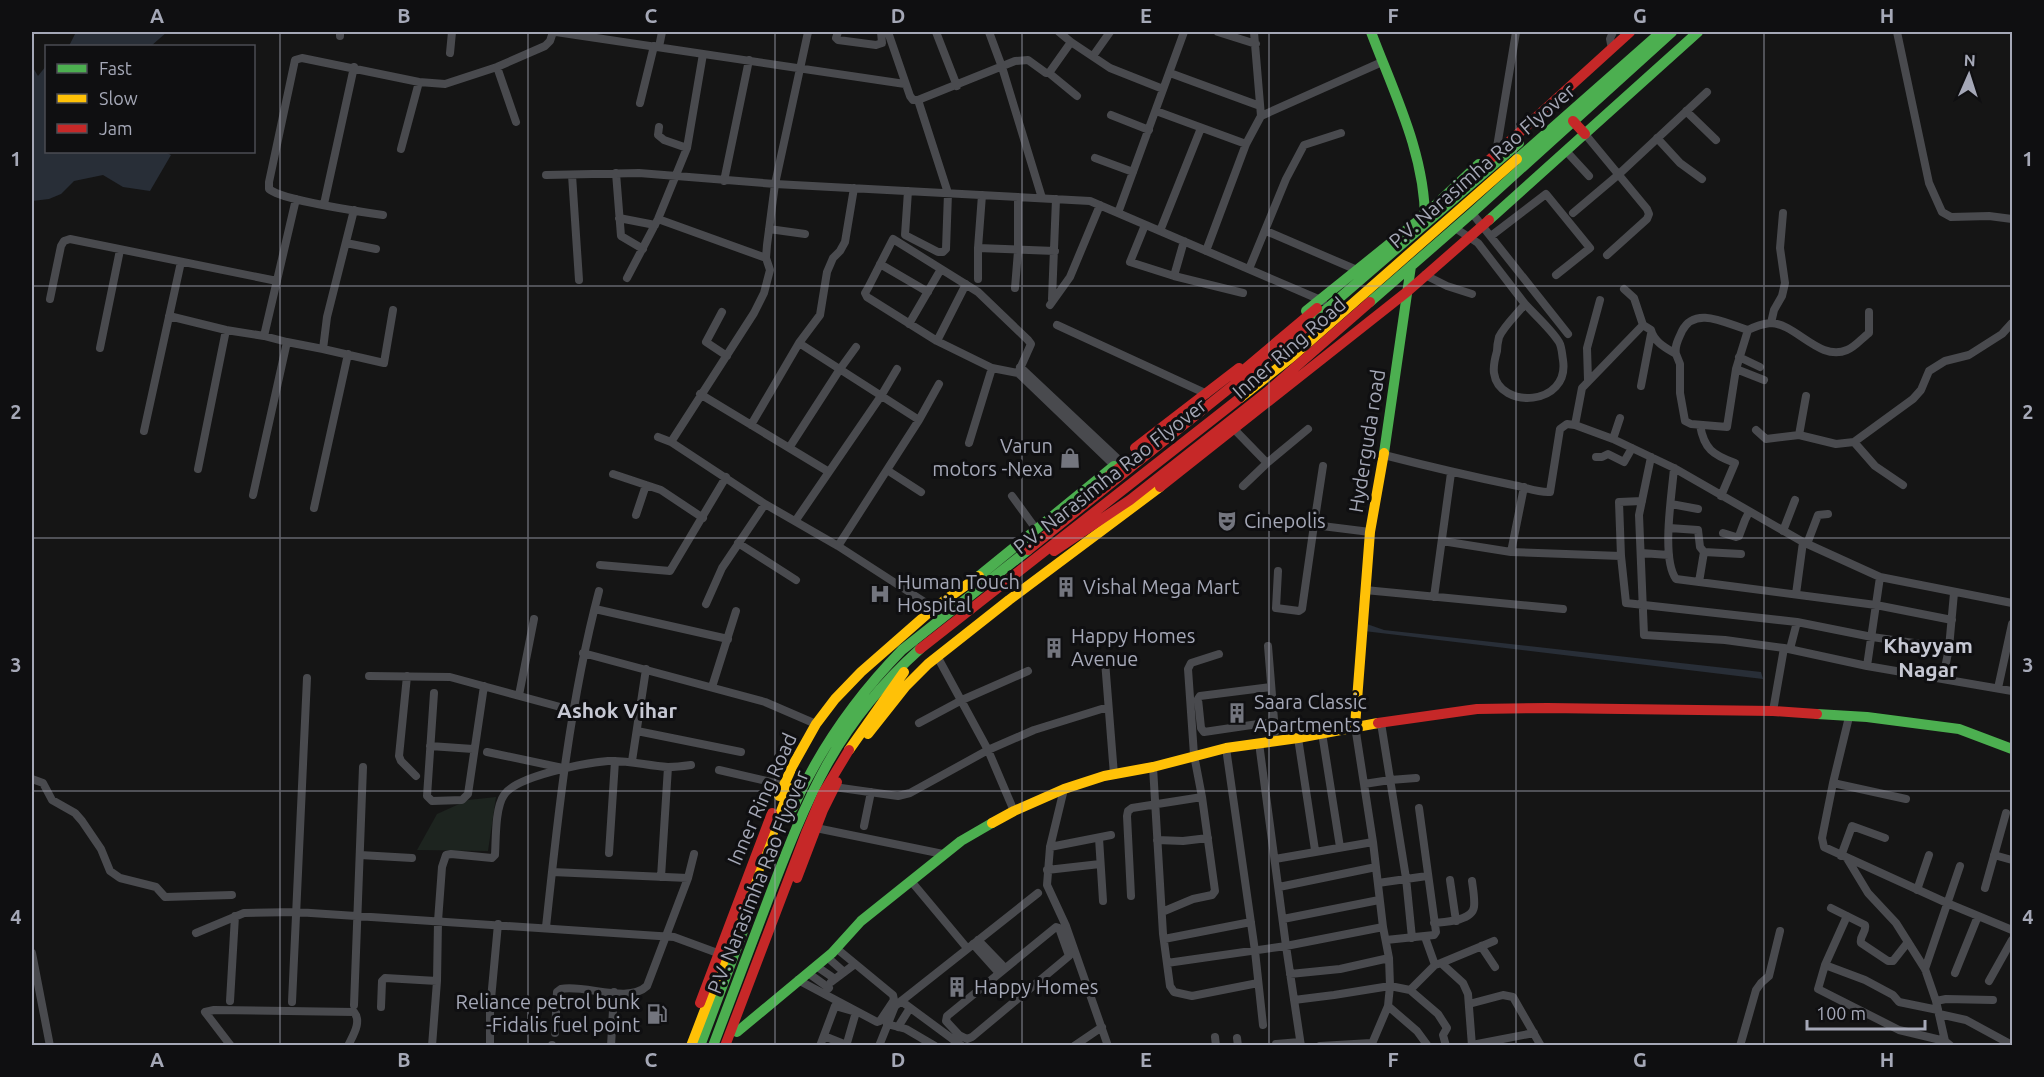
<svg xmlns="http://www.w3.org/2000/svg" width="2044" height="1077" font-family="Ubuntu,sans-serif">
  <rect width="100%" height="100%" fill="#151515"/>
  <path fill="#1d241f" d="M496,797l-8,54 -71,-1 20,-36 31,-14z"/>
  <path fill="#282e37" d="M76,32h91l-16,14h-82z
    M32,66l6,10 8,-10v86h119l6,3 -21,36 -27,-4 -20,-12 -29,6 -13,13 -12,5 -17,2z
    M1364,623l20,7 377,42 2,7 -399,-48z"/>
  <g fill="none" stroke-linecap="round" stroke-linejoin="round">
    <path stroke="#494a4e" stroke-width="8" d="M556,32l349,52
      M838,32l-2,6 2,2 38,5 6,-2 -1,-11
      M888,32l22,64 3,4h5l97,-39 13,-1 18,13h3l22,-31
      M936,32l21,54
      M989,32l13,35 40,131
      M1059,32l12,10 39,26 53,21
      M1218,32l38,12
      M1897,32l32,151 13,29 9,5 38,-1 23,3
      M340,36v-4
      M1611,44l-1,-5 3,-7
      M659,47l3,-15
      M450,53l2,-21
      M1093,56l17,-24
      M497,67l19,55
      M1049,73l28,23
      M1170,73l90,33
      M640,103l14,-57
      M1156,111l90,33
      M1686,111l30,29
      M1111,115l38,15
      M1261,116l121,-54
      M659,127l-1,8 6,5 23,8
      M1585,134l62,75 2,5 -2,5 -40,36
      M1657,138l23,25 22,16
      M401,149l18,-67
      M1566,151l23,25
      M1496,153l20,-121
      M1095,158l38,14
      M616,173l5,63 22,13
      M546,175l93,-2 136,11 315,17 233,100
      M572,175l7,105
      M724,181l25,-121
      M908,191l-3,44 33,17h5l3,-3 2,-56 -30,-93
      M324,204l30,-137
      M354,210l-27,107 -4,32 61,14 9,-53
      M1118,213l66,-181
      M1472,213l96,121
      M1573,213l45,-38 89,-83
      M383,215c-21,-3 -102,-15 -114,-26v-7l26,-122 7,-2 117,24 26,2 52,-17 48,-21 5,-5 3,-9
      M619,218l36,7
      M658,219l108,39
      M1145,225l-15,37 44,14 69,17
      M1455,228l23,15 47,61c-8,10 -21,22 -26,33 -1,4 -2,9 -2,14 -2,7 -4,15 -3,22 5,37 76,33 69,-13 -1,-5 -1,-13 -4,-18 -8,-13 -23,-26 -34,-38
      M769,229l36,5
      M1160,231l41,-103
      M1266,231l91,39
      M1491,236l55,-42 44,54 -34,27
      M346,243l30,6
      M978,248l77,3
      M1206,251l40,-107 15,-28 -7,-84
      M880,264l48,28
      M1249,269l37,-90 18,-34 37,-12
      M1425,275l22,11 25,8
      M1174,276l10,-35
      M627,278l31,-59 29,-71 16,-94
      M978,279v-31l4,-53
      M1015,288l3,-37v-54
      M50,299l11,-53 3,-5 6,-2 207,42
      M1052,299l4,-100
      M1050,305l20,-28 30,-72
      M722,312l-16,30 21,14
      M169,316l57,14 38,6 23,6 -34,153
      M1771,323l3,-13 8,-14 3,-13 -5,-35 3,-35
      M909,324l32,-55
      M1057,325l150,69
      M1643,325l8,5c3,12 15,18 25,24 -2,-8 3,-16 6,-23 13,-26 45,-7 66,-1
      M264,336l32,-137
      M937,341l29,-57
      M287,342l36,7
      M799,343l120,77 -81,126
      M100,348l20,-98
      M1676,354l4,10v29l5,28 6,3 36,3 9,-58 12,-39c6,-3 14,-6 22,-7 26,0 49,39 77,27 8,-3 15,-12 22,-17v-21
      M1739,357l21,10
      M1020,367l100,94
      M1736,369l28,11
      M1018,373l13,-29 -3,-4 -50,-48 -85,-53 -25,49 -3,5 2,4 70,44 55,27 26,5 96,92
      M1588,380l-1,-32 13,-48
      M1641,386l10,-52
      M700,394l129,78
      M919,420l20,-36
      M751,425l48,-82 21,-28 7,-43 6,-14 7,-7 5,-9 9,-54
      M1575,425l38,14 61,29 129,74 77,35 132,26
      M1700,425c4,24 13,30 35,38l-14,33
      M1232,427l35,36
      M1756,430l10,9 33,-4 37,9 18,-2 59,-43 8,-9 8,-19 16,-10 24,-6 33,-21 10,-11
      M144,431l37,-169
      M1799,435l7,-39
      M658,437l13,5 94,62 73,42 99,64
      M1613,439l7,-21
      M671,442l83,-129 10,-20 6,-23 -4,-12 1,-13 8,-61 33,-152
      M1854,442l21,24 28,19
      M969,443l23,-75
      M789,448l51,-79 16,-22
      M1384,455c43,11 85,21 129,30 12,2 25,8 37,7l10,-63 7,-5 8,1 7,-37 61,-63 -9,-27 -10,-9
      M1596,457h6l6,-3 16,8 8,-14
      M1651,457l-12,58 5,120 81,5 59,8 83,18 145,25
      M1674,468c-2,26 -13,90 2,111l200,26 76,15
      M198,469l28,-139
      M887,470l34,22
      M613,474l48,16 42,28
      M1243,486l24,-23 41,-34
      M1012,496l24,33
      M1642,501l-23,1 2,54 5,47 171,19 75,15 77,11
      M1671,504l27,5
      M314,508l34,-154
      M636,515l10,-30
      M796,520l85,-124 16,-27
      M1314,525l9,-59
      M1669,528l29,2 2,17 4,5 37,2
      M1783,531l12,-31
      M1723,533l13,4 3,-1 6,-16 4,-8
      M1442,541l69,11 110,4
      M738,543l58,37
      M1807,544l11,-29 10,-1
      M1511,552l13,-65
      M1641,553l28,2
      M600,565l70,6 56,-94
      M1278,571l-2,37 23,3 3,-2 12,-84 56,7
      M1699,582l5,-30
      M1365,590l198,19
      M1796,594l7,-52
      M1434,597l17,-124
      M706,604l16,-36 43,-64
      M595,609l133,30
      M1268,646l7,86
      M1790,649l7,-27
      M583,653l182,49 51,22
      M937,656l51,94 26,61
      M1105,661l9,114
      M1867,666l13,-89
      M369,676l81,1 125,34
      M407,676l-8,80 2,5 15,15
      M1943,678l6,-30 5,-55
      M712,687l24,-76
      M1998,688l14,-64
      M434,693l-7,103 5,5 30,-1 6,-6 16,-108
      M519,695l15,-76
      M1773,711l11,-63
      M1849,717l-16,66 -11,55 2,9 123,56 65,27
      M919,723l43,-23 66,-29
      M1381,723l25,155 6,60
      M1355,726l18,116 10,85 6,31 1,28 -2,20 -17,40
      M637,731l104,21
      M1322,733l18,114
      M1298,738l17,112
      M1271,741l-2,-15 -4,-3 -61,9 -3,-4 -3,-29 2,-3 71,-9
      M1259,743l27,203 15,100
      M430,746l43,3
      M1226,748l29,203 8,74
      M487,752l76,16
      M632,761l14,-92
      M1153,767l10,167 7,52 4,6 18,4 66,-13
      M719,770l65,15
      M32,779l11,4 9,17 23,13 7,8 19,28 9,22 10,7 36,9 9,10 67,-2
      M1833,783l73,16
      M1364,784l26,-4 26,-2
      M834,787l64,9 12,-3 78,-43 46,-20 74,-23
      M1064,789l-14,58 -3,38 19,41 42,120
      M864,826l7,-34
      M816,828l127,26
      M1099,838l4,63
      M1157,840l26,1 25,-3
      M1050,847l61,-12
      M609,853l6,-92
      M360,855l52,3
      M1994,855l18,5
      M1841,856l11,-30 33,12
      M1275,859l98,-17
      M1848,860l20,33 28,30 29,46 11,32 9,40 -4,5
      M1047,870l53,-6
      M552,872l136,6 -41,108c-19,18 -62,-2 -86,3l-4,3 -2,41
      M661,877l7,-110
      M688,878l6,-24
      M1450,880l6,41
      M911,881l56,67
      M1378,883l49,-7
      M1279,887l97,-20
      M1985,888l21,-75
      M1917,890l12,-35
      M1131,896l-4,-80 1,-5 4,-3 70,-11
      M1831,908l34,17c2,7 -6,11 -4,18l27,18h5l15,-19
      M1162,912l31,-13 19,-4 3,-4 -13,-94 -8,-42 -6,-86 3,-6 28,-9
      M1847,916l-22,49 -7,24 81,41 46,11 6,5
      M1283,919l96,-19
      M1434,923c11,-1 38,-2 40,-16 1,-8 -1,-18 -2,-26
      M546,927c12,-113 24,-226 53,-336
      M1056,927l3,1 10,28 -97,81 -5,2 -8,-4 -13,-14 1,-5z
      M196,933l48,-20 52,-1 378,25 49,18
      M1425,937l10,28 6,-2 22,20 5,11 4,52
      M1164,939l87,-17
      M978,940l27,28
      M1386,940l48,-5 2,-3 -17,-124
      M973,944l26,29
      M1481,946l14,21
      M32,953l18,93
      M827,957l17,15
      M1167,963l119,-17 97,-19
      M1441,963l53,-22
      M1825,965l40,15 28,15 6,7 39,8
      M816,966l19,13
      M1925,969l35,-103
      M808,973l21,15
      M1955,973l23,-57
      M1290,974l50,-5 49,-11
      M798,980l79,42 3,-1 14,-21 -1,-5 -57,-47
      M1989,981l23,-41
      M831,982l24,-18
      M1410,990l28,24 9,14 -4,7 3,11
      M1294,1000l40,-5 56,-9 20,4 25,-25
      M230,1001l5,-85
      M901,1001l61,45
      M1936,1001l10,-2 47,1
      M292,1002l15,-324
      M1469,1004l34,-9 10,2 28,49
      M354,1005l9,-238
      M1388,1006l29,25 11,15
      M381,1007l1,-26 3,-3 52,3
      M1939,1014l27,6 46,25
      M887,1024l19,5 29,17
      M898,1027l12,-19
      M1215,1037l1,9
      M1237,1038l1,8
      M1276,1044l24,-2
      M1472,1045l62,-12
      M231,1046l-26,-34 9,-2 140,2c8,10 -1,23 -6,34
      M432,1046l5,-65 1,-60 4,-54 4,-12 5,-1 41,4 3,-3c1,-16 0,-47 9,-60 12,-19 81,-32 104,-34 21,-1 40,5 60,6 8,0 16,-1 23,-2
      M490,1046v-36l8,-86
      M552,1046v-1
      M611,1046l3,-54
      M820,1046l15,-40 21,6 -9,31 -3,1 -20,-8
      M879,1046l16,-40 143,-113
      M1074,1046l28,-19
      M1320,1046l51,-3
      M1740,1046l16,-56 5,-7 8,-7 11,-45"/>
    <path stroke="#4caf50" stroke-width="10" d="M1371,32c23,61 54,122 54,188
      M1517,159l144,-127
      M1489,220l209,-188
      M1370,302l102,-89 200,-181
      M1306,311l118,-95 55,-52
      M1307,326l212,-183
      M1384,453l27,-187
      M979,576l135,-110
      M1817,714l50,3 92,12 53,20
      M793,808c27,-60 63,-111 109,-158l126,-100
      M737,1032l95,-79 29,-32 100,-80 31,-18
      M700,1046l55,-147
      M713,1046c18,-49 37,-97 55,-146 39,-102 68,-176 152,-251"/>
    <path stroke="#ffc107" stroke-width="10" d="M1240,398l53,-42 224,-197
      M1355,726l15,-194 14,-79
      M868,734l38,-48 22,-22 81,-64 151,-113
      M849,750l55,-78
      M779,796l14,-31 23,-41 19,-25 26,-27 73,-64 45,-32
      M992,823l22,-12 50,-22 40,-13 49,-9 73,-19 72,-10 80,-15
      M691,1046l99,-258"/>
    <path stroke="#c62828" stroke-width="10" d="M1573,121l12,13
      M1476,172l154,-140
      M1234,378l83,-70
      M1135,448l104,-80
      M1109,476l38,-30
      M1160,487l248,-196 81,-71
      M1028,550l279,-224
      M1054,551l76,-51 137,-108 103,-90
      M920,649l320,-251
      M1378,723l99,-14 70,-1 226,3 44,3
      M797,878l26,-68 14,-28
      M700,1003l72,-190
      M725,1046l81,-213 17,-40 26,-43"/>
  </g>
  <path fill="none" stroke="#a5a8b7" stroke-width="1.5" stroke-opacity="0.55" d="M280,32v1014M528,32v1014M775,32v1014M1022,32v1014M1269,32v1014M1516,32v1014M1764,32v1014M32,286h1980M32,538h1980M32,791h1980"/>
  <defs>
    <g id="shop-bare" transform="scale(1.62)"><path d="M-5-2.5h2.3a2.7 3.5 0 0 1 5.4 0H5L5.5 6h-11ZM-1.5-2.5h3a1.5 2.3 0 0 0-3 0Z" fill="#73757e" stroke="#0f0f11" stroke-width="2.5" paint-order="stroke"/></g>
    <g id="theatre-bare" transform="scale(1.62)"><path d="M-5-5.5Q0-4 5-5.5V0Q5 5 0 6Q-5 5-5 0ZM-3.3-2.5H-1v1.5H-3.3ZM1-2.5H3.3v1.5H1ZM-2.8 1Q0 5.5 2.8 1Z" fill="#73757e" stroke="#0f0f11" stroke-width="2.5" paint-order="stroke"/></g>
    <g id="building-bare" transform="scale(1.62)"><path d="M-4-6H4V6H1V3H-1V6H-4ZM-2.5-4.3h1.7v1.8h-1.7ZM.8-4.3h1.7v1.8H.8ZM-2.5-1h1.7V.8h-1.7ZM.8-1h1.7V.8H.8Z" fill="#73757e" stroke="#0f0f11" stroke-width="2.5" paint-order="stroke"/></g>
    <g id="hospital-bare" transform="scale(1.62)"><path d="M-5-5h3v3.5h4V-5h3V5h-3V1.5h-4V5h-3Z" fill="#73757e" stroke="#0f0f11" stroke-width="2.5" paint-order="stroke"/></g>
    <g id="fuel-bare" transform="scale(1.62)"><path d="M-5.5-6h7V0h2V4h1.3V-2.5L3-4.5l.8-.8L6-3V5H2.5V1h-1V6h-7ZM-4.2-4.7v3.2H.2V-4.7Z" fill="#73757e" stroke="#0f0f11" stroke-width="2.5" paint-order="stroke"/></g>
  </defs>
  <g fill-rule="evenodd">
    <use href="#shop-bare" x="1070" y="458"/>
    <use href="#theatre-bare" x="1227" y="521"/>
    <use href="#building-bare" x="1066" y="587"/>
    <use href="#hospital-bare" x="880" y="594"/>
    <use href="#building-bare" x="1054" y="648"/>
    <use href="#building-bare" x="1237" y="713"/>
    <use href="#building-bare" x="957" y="987"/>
    <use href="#fuel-bare" x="657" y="1014"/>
  </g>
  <g text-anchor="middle" stroke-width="6" stroke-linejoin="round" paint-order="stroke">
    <g font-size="20" fill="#a5a8b7" stroke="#0f0f11">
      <text transform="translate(1482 166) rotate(-41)" y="7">P.V. Narasimha Rao Flyover</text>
      <text transform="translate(1289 348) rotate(-41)" y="7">Inner Ring Road</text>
      <text transform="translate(1367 441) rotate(-81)" y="7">Hyderguda road</text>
      <text transform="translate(1110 476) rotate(-38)" y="7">P.V. Narasimha Rao Flyover</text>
      <text transform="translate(762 799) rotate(-66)" y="7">Inner Ring Road</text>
      <text transform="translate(758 882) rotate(-68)" y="7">P.V. Narasimha Rao Flyover</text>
    </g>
    <g font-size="20" fill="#a5a8b7" stroke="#0f0f11" text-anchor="start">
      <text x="1053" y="453" text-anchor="end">Varun<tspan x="1053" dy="23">motors -Nexa</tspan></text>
      <text x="1244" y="528">Cinepolis</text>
      <text x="897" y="589">Human Touch<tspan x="897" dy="23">Hospital</tspan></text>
      <text x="1083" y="594">Vishal Mega Mart</text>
      <text x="1071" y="643">Happy Homes<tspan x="1071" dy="23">Avenue</tspan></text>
      <text x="1254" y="709">Saara Classic<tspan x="1254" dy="23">Apartments</tspan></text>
      <text x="974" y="994">Happy Homes</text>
      <text x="640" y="1009" text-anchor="end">Reliance petrol bunk<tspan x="640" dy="23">-Fidalis fuel point</tspan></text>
    </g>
    <g font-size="21" font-weight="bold" fill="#c6c8d3" stroke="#0f0f11">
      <text x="1928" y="653">Khayyam<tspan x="1928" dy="24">Nagar</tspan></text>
      <text x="617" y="718">Ashok Vihar</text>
    </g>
  </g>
  <rect width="2044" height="1077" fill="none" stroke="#0f0f11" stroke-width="66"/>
  <rect x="45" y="45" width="210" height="108" fill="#0f0f11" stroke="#4b4c53" stroke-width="1.5"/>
  <rect x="57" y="64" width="30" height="9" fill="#4caf50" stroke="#4b4c53" stroke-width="1.5"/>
  <text x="99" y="75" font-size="18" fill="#a5a8b7">Fast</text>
  <rect x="57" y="94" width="30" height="9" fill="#ffc107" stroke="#4b4c53" stroke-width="1.5"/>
  <text x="99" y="105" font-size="18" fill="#a5a8b7">Slow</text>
  <rect x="57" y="124" width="30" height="9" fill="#c62828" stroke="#4b4c53" stroke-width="1.5"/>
  <text x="99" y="135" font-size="18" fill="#a5a8b7">Jam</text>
  <g transform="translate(1969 75) rotate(3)" stroke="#0f0f11" stroke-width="4.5" paint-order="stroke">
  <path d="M0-4.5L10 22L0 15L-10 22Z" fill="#a5a8b7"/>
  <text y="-9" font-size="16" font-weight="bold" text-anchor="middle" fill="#a5a8b7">N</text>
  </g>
  <path d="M1807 1020v9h118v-9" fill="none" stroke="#a5a8b7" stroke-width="3"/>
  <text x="1816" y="1020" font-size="18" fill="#a5a8b7" stroke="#0f0f11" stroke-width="4.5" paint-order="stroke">100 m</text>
  <rect x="33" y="33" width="1978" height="1011" fill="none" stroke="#a5a8b7" stroke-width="2"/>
  <g font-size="20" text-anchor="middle" font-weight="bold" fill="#a5a8b7">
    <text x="157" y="23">A</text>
    <text x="404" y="23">B</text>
    <text x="651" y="23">C</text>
    <text x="898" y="23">D</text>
    <text x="1146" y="23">E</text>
    <text x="1393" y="23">F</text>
    <text x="1640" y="23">G</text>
    <text x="1887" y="23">H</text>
    <text x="16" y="166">1</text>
    <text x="2028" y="166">1</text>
    <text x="16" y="419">2</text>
    <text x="2028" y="419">2</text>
    <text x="16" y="672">3</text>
    <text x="2028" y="672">3</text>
    <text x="16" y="924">4</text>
    <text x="2028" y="924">4</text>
    <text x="157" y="1067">A</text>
    <text x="404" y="1067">B</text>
    <text x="651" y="1067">C</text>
    <text x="898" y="1067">D</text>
    <text x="1146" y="1067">E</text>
    <text x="1393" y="1067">F</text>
    <text x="1640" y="1067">G</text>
    <text x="1887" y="1067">H</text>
  </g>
</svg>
